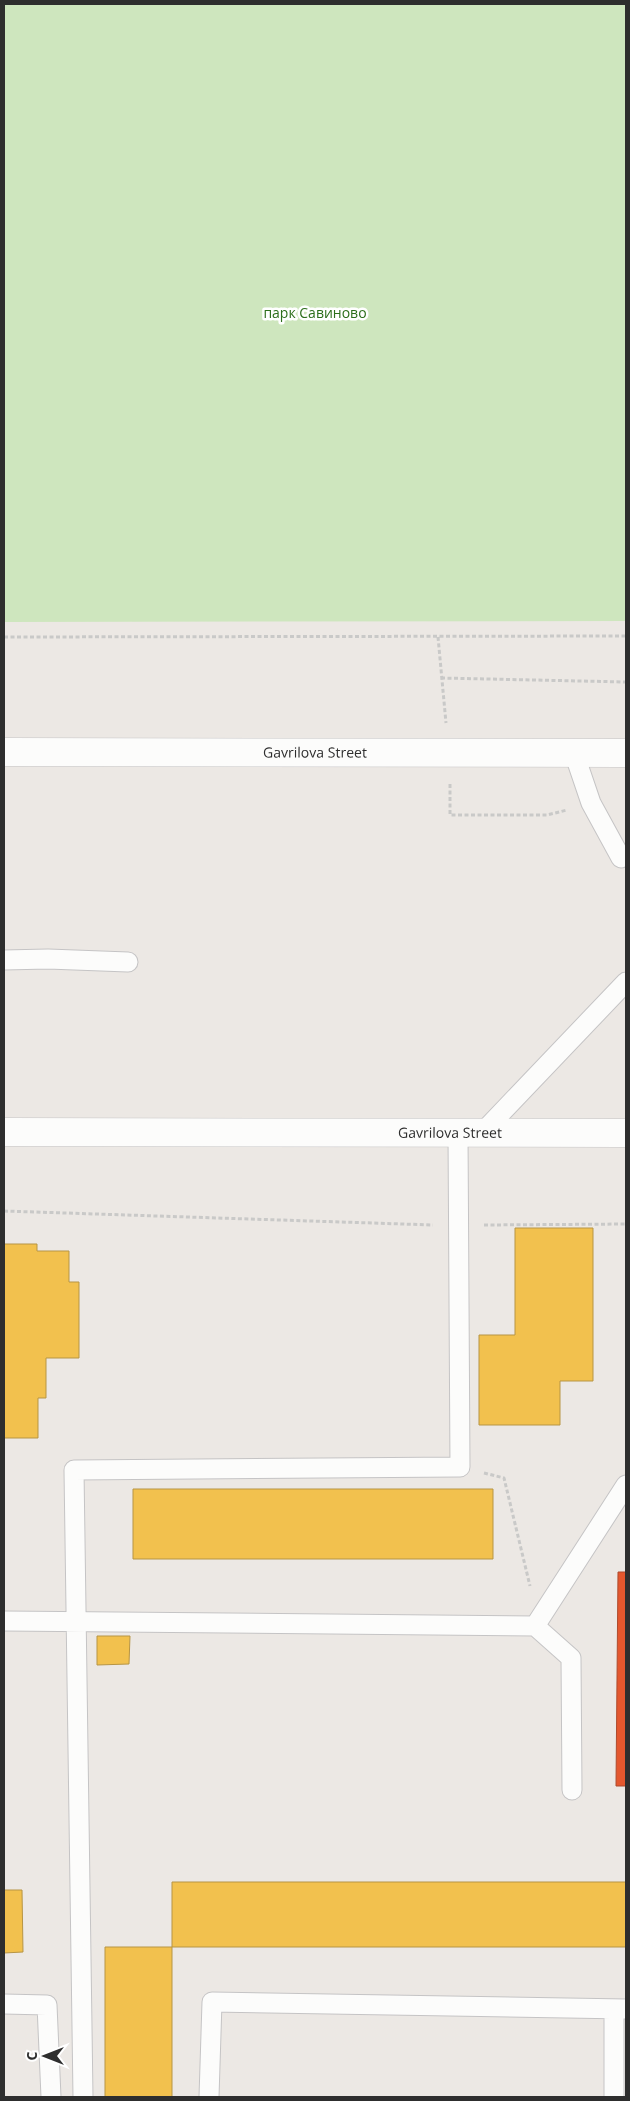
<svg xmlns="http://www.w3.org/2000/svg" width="630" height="2101" font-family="'Open Sans',sans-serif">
  <rect width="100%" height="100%" fill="#ece8e4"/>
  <path fill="#cee6be" d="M4,4h622v617l-622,1z"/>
  <path fill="#f2c14e" stroke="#b79544" d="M515,1228h78v153h-33v44h-81v-90h36z
    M4,1244h33v7h32v31h10v76h-33v40h-8v40h-34z
    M133,1489h360v70h-360z
    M97,1636h33l-1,28 -32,1z
    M172,1882h454v65h-454z
    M4,1890h18l1,62 -19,1z
    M105,1947h67v150h-67z"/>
  <path fill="#e4572e" stroke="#ad4b2e" d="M618,1572h8v214h-10z"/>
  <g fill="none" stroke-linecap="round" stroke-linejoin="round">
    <g stroke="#c5c4c5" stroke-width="21">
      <path id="service" d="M574,753l17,50 30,55
        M4,960l44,-1 80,3
        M482,1133l144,-151
        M4,1621l531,5 91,-141
        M535,1626l36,32 1,132
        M4,2004l43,1 4,92
        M83,2097l-9,-627 386,-3 -2,-334
        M209,2097l3,-95 414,7
        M614,2097v-88"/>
    </g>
    <g stroke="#c5c4c5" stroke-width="29">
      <g id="minor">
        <path id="s1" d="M4,1132l622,1"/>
      </g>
    </g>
    <g stroke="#c5c4c5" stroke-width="29">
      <g id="secondary">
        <path id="s2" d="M4,752l622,1"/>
      </g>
    </g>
    <path stroke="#c9c9c8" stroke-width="3" stroke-dasharray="4 2.5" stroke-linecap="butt" d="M4,637l622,-1
      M438,637l8,86
      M441,678l185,4
      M450,784v31h97l20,-5
      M4,1211l429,14
      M484,1225l142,-1
      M484,1473l20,5 26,108"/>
    <use href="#service" stroke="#fcfcfb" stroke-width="19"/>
    <use href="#minor" stroke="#fcfcfb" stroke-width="28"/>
    <use href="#secondary" stroke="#fcfcfb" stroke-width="28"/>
  </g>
  <g text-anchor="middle" stroke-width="5" stroke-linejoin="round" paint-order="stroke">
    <g font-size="14" fill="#2c6e1b" stroke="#fff">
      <text x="315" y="318">парк Савиново</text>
    </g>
    <g font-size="14" fill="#2e2e2e" stroke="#fff">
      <text dy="5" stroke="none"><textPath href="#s2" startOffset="311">Gavrilova Street</textPath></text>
      <text dy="5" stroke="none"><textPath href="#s1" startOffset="446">Gavrilova Street</textPath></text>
    </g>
  </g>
  <rect width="630" height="2101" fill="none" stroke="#2e2e2e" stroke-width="10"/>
  <g transform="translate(45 2056) rotate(270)" stroke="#ffffff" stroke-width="4" paint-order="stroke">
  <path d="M0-4L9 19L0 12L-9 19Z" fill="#2e2e2e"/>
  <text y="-8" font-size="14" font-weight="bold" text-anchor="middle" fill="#2e2e2e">С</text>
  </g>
</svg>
